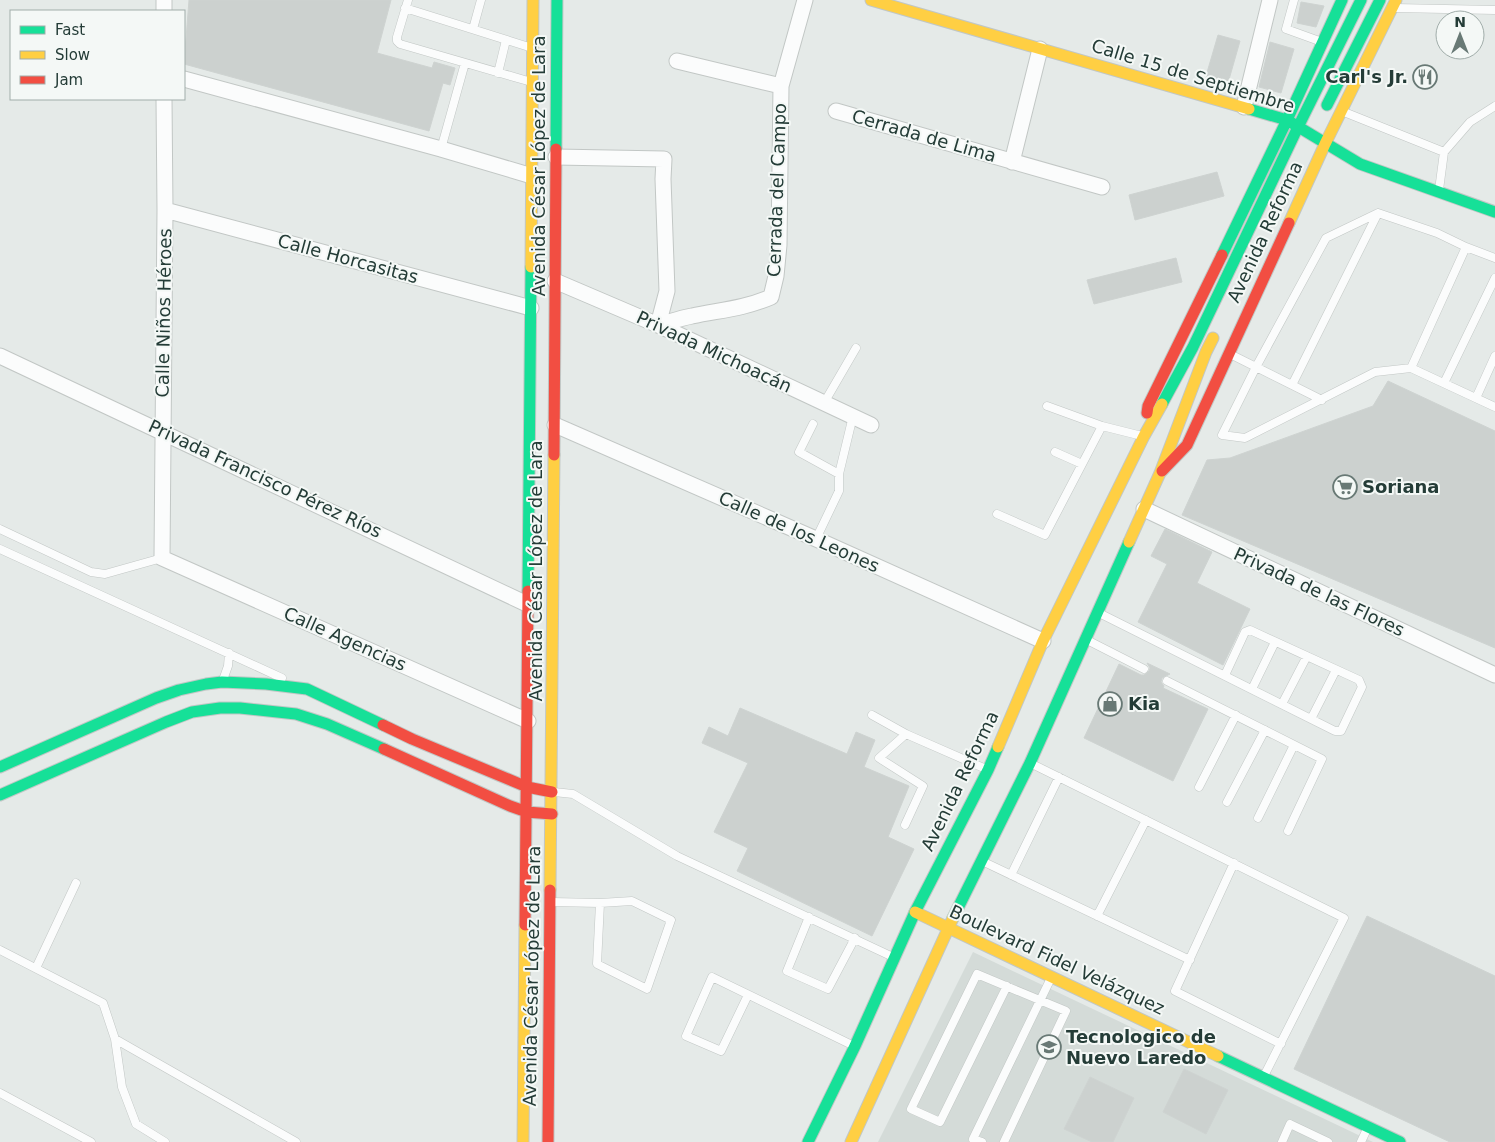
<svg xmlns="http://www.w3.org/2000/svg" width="1495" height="1142" font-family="'DejaVu Sans',sans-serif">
  <rect width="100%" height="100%" fill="#e5eae8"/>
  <path fill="#d4dbd8" d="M973,952l400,190h-495z"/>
  <path fill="#ccd1cf" stroke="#ced3d1" d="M189,0h202l-14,53 55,15 2,-6 21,6 -5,17 -7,-2 -14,48 -245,-67z
    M1301,2l23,4 -8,21 -19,-4z
    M1218,35l22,6 -12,42 -22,-7z
    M1270,42l24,7 -13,44 -22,-6z
    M1217,172l7,24 -89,24 -6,-25z
    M1176,258l6,24 -88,22 -7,-24z
    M1388,381l107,50v217l-313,-133 25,-55 23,-2 143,-52z
    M1165,529l47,23 -15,31 53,26 -27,56 -85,-43 29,-58 -16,-8z
    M1147,663l23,11 -8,4 -1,4 3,4 -1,2 45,21 -35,72 -89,-43 35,-74 22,11h3l5,-4 1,-3z
    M740,708l107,46 9,-22 19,8 -11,27 45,19 -21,51 26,12 -42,87 -135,-65 11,-23 -34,-16 34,-69 -46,-20 7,-16 19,9z
    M1367,916l128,60v166h-45l-156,-73z
    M1184,1069l44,21 -22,44 -43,-22z
    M1090,1077l44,21 -21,44h-21l-28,-13z"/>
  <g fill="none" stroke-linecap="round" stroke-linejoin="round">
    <g stroke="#c2c7c5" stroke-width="9">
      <path id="lane" d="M408,0l-11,37v4l3,3 128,37
        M1294,0l-8,29 36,13
        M405,8l124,39
        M1395,8l100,2
        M473,29l8,-29
        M498,73l8,-33
        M1344,112l100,40 26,-30 25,-16
        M441,149l24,-86
        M1439,190l5,-38
        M1378,213l59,20 29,14
        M1230,354l92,46
        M1411,368l55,-121 29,11
        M1444,383l51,-105
        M1292,385l86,-172 -52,25 -70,129 -34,68 23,3 130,-66 36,-4 84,39
        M1476,398l19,-42
        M824,403l32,-55
        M1047,406l55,20 40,10
        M813,424l-14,28 40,22
        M1055,452l27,12
        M997,514l48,21 57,-109
        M0,529l91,43 14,2 57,-16
        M816,539l23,-48v-17l14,-58
        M0,549l282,129
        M1099,613l236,118h6l21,-44 -3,-7 -109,-50 -5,2 -20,43
        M1087,640l57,29
        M223,680l5,-14 1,-13
        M1167,681l155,78 -34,72
        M1252,689l23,-47
        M1282,704l25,-48
        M872,715l34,19 80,35
        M1311,719l25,-49
        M1032,764l312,154 -80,158
        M1199,787l37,-72
        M554,792l19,2 104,62 216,101
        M1227,802l38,-72
        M1258,818l36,-73
        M905,825l18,-39 -44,-28 27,-24
        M984,862l206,98
        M1234,863l-59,128 106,53
        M1011,875l48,-98
        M552,902l48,1 32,-2 39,19 -24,69 -50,-25 3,-61
        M1097,916l49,-96
        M809,917l-22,54 41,18 27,-51
        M0,950l103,53 12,36 7,48 14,37 29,18
        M36,968l40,-85
        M748,995l-27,56 -35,-15 26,-59 140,68
        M115,1039l181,103
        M0,1093l91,49
        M982,1142l-9,-3 78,-161
        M1004,1142l62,-131 -89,-37 -66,135 29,13 67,-136
        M1282,1142l8,-18 38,18
        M1361,1142l6,-13"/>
    </g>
    <g stroke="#c2c7c5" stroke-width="17">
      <path id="street" d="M164,11v-11
        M677,61l104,25
        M184,79l257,70 91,27
        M164,99l1,111 -3,348 366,163
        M1244,107l26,-107
        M836,111l266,76
        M556,157l108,2 -1,20 4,112 -9,34
        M1012,162l28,-113
        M165,210l366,98
        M555,281l103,44 213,100
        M658,325c11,-3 23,-7 34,-9 28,-6 51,-7 79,-19l5,-21 3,-31 2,-159 24,-86
        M0,356l529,249
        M555,425l261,114 227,102
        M1144,509l351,166"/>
    </g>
    <g stroke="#c1c7c5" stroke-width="13">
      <path id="fast" d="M1327,105l53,-105
        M1249,109l38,11 73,44 135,48
        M556,149l1,-149
        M1222,255l65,-135 55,-120
        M1162,404l31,-57 105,-220 63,-127
        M528,591l3,-324
        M0,767l156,-69 23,-8 27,-6 16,-2 44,2 41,5 76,36
        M0,795l166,-73 26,-10 28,-4h20l56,6 31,10 57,25
        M953,918l77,-155 99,-221
        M1218,1056l182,86
        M808,1142l47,-96 60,-134 73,-142 10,-23"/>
    </g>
    <g stroke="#c1c7c5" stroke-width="13">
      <path id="slow" d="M871,0l378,109
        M1289,223l36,-79 71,-144
        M531,267l2,-267
        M1129,542l31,-69 46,-121 7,-14
        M998,747l45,-106 101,-205 18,-32
        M550,890l4,-435
        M915,912l303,144
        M523,1142l2,-217
        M851,1142l102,-224"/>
    </g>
    <g stroke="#c1c7c5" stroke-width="13">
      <path id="jam" d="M1147,413l1,-7 74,-151
        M554,455l2,-306
        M1162,471l25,-26 102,-222
        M383,725l29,14 115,48 25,5
        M384,749l126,57 17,6 25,2
        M525,925l3,-334
        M548,1142l2,-252"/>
    </g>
    <use href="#lane" stroke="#fbfcfc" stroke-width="8"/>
    <use href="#street" stroke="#fbfcfc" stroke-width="15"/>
    <use href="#fast" stroke="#16e098" stroke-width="11"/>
    <use href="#slow" stroke="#ffcf43" stroke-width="11"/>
    <use href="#jam" stroke="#f24e42" stroke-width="11"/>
  </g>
  <defs>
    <g id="restaurant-ring" transform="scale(1.25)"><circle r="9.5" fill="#f4f8f6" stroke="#687975" stroke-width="1.5"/><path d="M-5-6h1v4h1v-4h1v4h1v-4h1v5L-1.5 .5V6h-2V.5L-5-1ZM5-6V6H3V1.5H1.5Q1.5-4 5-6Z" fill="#687975"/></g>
    <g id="supermarket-ring" transform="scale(1.25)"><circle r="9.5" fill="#f4f8f6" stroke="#687975" stroke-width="1.5"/><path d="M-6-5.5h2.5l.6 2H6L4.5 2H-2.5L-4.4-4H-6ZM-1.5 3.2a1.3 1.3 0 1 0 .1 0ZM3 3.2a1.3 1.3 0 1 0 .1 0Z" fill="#687975"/></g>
    <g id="shop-ring" transform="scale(1.25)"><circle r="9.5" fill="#f4f8f6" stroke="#687975" stroke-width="1.5"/><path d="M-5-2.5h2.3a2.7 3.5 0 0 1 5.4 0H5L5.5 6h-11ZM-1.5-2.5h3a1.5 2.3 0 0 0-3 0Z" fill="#687975"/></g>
    <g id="university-ring" transform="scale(1.25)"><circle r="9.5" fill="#f4f8f6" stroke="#687975" stroke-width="1.5"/><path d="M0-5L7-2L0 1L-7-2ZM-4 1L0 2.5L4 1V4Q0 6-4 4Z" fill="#687975"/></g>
  </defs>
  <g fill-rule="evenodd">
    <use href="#restaurant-ring" x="1425" y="77"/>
    <use href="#supermarket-ring" x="1345" y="487"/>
    <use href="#shop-ring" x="1110" y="704"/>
    <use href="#university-ring" x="1049" y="1047"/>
  </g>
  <g text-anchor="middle" stroke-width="4" stroke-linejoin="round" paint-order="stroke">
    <g font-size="18" fill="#243c37" stroke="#f4f8f6">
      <text transform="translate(1193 76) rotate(17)" y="6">Calle 15 de Septiembre</text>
      <text transform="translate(924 136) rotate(16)" y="6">Cerrada de Lima</text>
      <text transform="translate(539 166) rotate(-90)" y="6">Avenida César López de Lara</text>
      <text transform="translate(777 190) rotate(-88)" y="6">Cerrada del Campo</text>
      <text transform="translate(1265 232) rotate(-65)" y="6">Avenida Reforma</text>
      <text transform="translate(348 259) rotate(15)" y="6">Calle Horcasitas</text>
      <text transform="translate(164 313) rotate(-89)" y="6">Calle Niños Héroes</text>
      <text transform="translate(714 352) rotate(25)" y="6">Privada Michoacán</text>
      <text transform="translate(265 479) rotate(25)" y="6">Privada Francisco Pérez Ríos</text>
      <text transform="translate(799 532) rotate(24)" y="6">Calle de los Leones</text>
      <text transform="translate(536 571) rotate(-90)" y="6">Avenida César López de Lara</text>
      <text transform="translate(1319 592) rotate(25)" y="6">Privada de las Flores</text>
      <text transform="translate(345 639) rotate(24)" y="6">Calle Agencias</text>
      <text transform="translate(960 781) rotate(-64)" y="6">Avenida Reforma</text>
      <text transform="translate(1057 960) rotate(25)" y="6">Boulevard Fidel Velázquez</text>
      <text transform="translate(532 976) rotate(-89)" y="6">Avenida César López de Lara</text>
    </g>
    <g font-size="18" font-weight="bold" fill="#243c37" stroke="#f4f8f6" text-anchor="start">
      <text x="1408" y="83" text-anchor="end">Carl's Jr.</text>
      <text x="1362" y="493">Soriana</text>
      <text x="1128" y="710">Kia</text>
      <text x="1066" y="1043">Tecnologico de<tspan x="1066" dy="21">Nuevo Laredo</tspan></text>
    </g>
  </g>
  <rect x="10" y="10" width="175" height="90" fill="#f4f8f6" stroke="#a1adaa"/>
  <rect x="20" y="26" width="25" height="8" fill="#16e098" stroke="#a1adaa"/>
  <text x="55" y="35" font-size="15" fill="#243c37">Fast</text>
  <rect x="20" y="51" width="25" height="8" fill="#ffcf43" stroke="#a1adaa"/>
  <text x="55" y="60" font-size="15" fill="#243c37">Slow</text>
  <rect x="20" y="76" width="25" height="8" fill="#f24e42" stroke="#a1adaa"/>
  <text x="55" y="85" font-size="15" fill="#243c37">Jam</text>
  <g transform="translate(1460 35)"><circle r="24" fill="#f4f8f6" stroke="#a1adaa"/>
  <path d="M0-4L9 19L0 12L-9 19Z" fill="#687975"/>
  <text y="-8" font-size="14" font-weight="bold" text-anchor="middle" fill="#243c37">N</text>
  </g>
</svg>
